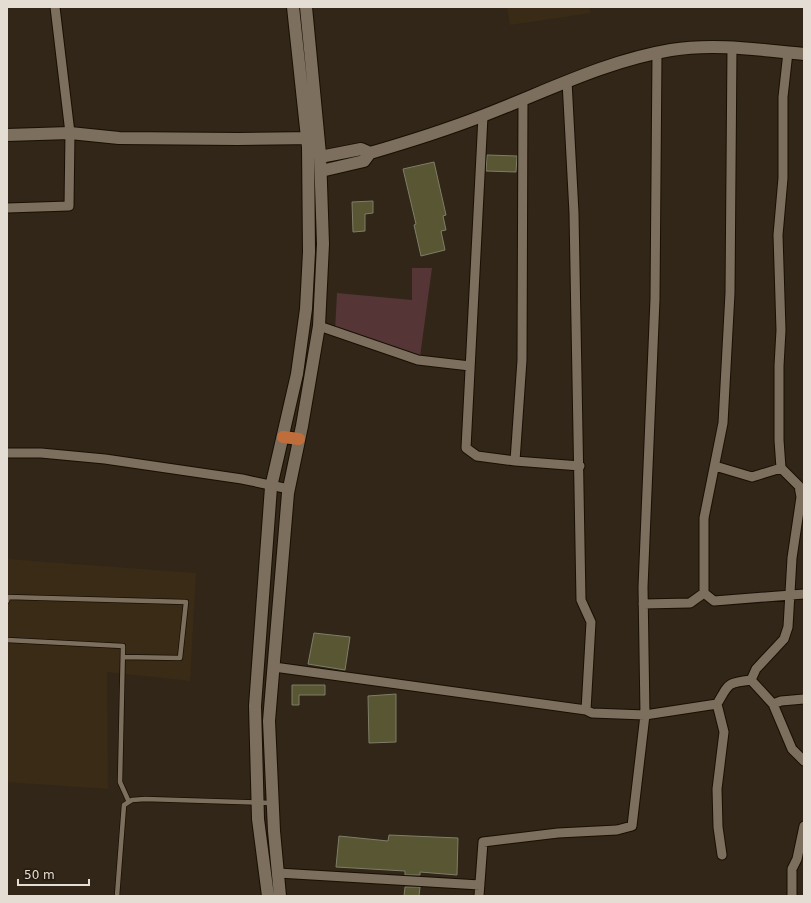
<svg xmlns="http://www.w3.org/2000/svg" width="811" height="903" font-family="'DejaVu Sans',sans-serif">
  <rect width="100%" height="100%" fill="#312617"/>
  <path fill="#3a2b16" d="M507,7h82l2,6 -81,12z
    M7,559l189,14 -6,108 -83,-9 1,117 -101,-7z"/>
  <path fill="#553536" d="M412,268h20l-12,89 -85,-26 2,-38 75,7z"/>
  <path fill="#595633" stroke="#7f7d69" d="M487,155l30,1 -1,16 -30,-1z
    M434,162l12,53 -3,1 3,14 -5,1 4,19 -24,6 -7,-31 2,-1 -13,-55z
    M373,201v12l-8,1v17l-12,1 -1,-30z
    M314,633l36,4 -5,33 -37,-6z
    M292,685h33v10h-26v10h-7z
    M396,694v48l-27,1 -1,-47z
    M389,835l69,3 -1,37 -37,-3v3h-15v-4l-69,-4 3,-31 49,5z
    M405,887h15l-1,9h-15z"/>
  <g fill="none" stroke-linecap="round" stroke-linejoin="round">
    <g stroke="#190f03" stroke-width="6">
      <path id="lane" d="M7,601l1,-4 178,5 -6,56 -57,-1
        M7,640l116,6 -3,136 9,20
        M117,896l7,-91 8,-5 13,-1 127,4"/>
    </g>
    <g stroke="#190f03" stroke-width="11">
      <path id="street" d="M483,116l-17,332 11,8 38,5 65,5
        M7,208l62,-2 1,-73 -15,-126
        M319,326l99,34 52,6
        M7,453h34l64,6 137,20 47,10
        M515,461l7,-101 1,-261
        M715,466l37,11 29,-9 18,18 2,11 -9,61 -4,69 -4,12 -28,30 -5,11
        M781,468l-2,-28v-74l2,-36 -3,-95 5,-57v-81l5,-45
        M704,593v-75l19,-95 7,-130 2,-246
        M643,604l47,-1 14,-10 10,8 90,-7
        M274,667l312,43 5,-88 -10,-22 -7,-387 -7,-132
        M751,680l22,24 19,45 12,12
        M717,704l7,28 -7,57 1,38 4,28
        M773,704l8,-3 23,-2
        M586,710l6,3 53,2 72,-11c12,-20 9,-21 34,-24
        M278,873l202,12
        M479,896l4,-54 75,-9 59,-3 15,-4 13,-111 -2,-128 12,-288 2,-246
        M792,896v-27l5,-10 7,-33"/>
    </g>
    <g stroke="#190f03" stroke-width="14">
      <path id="secondary" d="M7,135l63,-2 49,5 119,1 76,-1
        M370,153c38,-11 76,-23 112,-37 63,-24 123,-55 189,-66 44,-7 89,0 133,4
        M320,157l41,-8 9,4 -6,8 -43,10
        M268,896l-10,-77 -3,-113 16,-219 26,-113 9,-65 3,-57 -1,-105 -15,-140
        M280,896l-6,-65 -5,-110 19,-228 14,-67 17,-100 4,-82 -3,-90 -14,-147"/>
    </g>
    <g stroke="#190f03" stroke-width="14">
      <path id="primary" d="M283,437l16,2"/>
    </g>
    <use href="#lane" stroke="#7c6f5e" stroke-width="4.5"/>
    <use href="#street" stroke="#7c6f5e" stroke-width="9"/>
    <use href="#secondary" stroke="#7c6f5e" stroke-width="12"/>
    <use href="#primary" stroke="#bf6d3b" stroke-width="12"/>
  </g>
  <rect width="811" height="903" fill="none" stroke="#e4ddd4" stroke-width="16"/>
  <path d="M18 879v6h71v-6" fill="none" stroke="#e4ddd4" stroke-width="2"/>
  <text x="24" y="879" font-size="12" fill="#e4ddd4" stroke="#271c0e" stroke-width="3" paint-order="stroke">50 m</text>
</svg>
